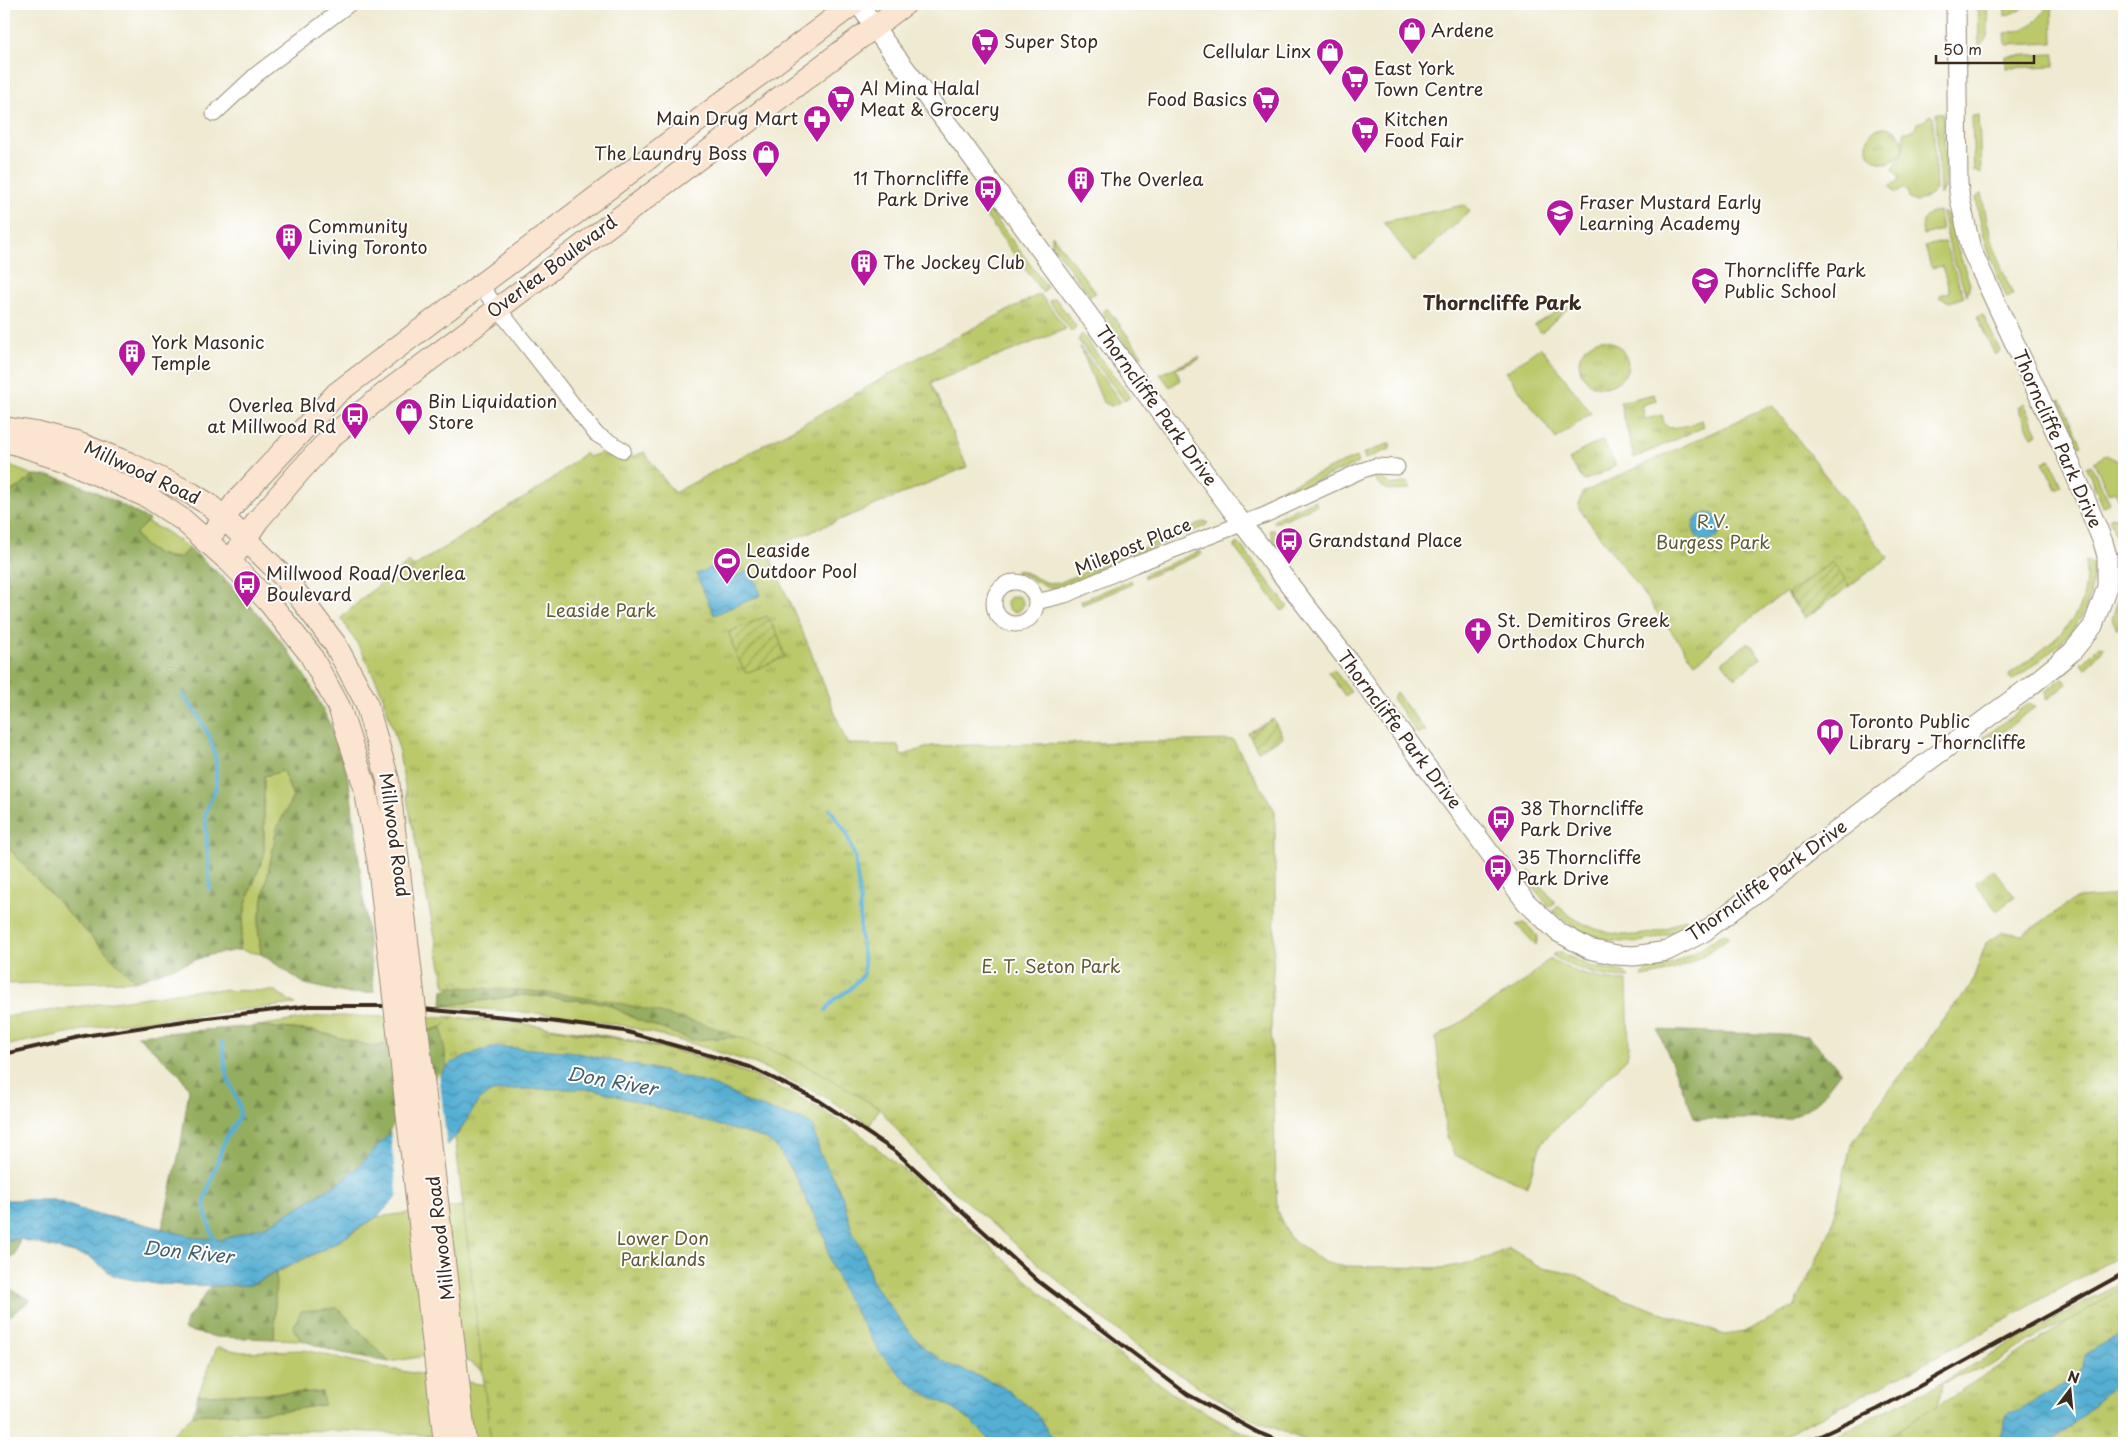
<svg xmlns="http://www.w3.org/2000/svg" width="2128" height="1447" font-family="'Playpen Sans',sans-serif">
  <defs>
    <pattern id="forest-firs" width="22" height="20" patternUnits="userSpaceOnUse" patternTransform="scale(1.25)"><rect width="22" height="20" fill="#94ad5f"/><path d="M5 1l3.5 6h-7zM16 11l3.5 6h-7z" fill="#7a8d4e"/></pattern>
    <pattern id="park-tufts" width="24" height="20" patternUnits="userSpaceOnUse" patternTransform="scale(1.25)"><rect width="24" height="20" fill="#bbc96b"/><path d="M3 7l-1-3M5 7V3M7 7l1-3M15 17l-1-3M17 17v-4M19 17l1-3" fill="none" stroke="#99a357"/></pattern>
    <pattern id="garden-furrows" width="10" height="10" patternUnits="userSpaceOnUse" patternTransform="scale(1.25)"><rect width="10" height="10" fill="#bbc96b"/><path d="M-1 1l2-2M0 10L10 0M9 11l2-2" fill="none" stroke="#99a357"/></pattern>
    <pattern id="water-waves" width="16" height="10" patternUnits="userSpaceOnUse" patternTransform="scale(1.25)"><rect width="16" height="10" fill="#55afd3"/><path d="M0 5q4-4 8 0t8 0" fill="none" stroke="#488fab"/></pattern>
  </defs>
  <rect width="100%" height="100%" fill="#fff"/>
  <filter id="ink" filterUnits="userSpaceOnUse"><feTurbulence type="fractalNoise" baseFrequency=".02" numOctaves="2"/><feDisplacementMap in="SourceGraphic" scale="10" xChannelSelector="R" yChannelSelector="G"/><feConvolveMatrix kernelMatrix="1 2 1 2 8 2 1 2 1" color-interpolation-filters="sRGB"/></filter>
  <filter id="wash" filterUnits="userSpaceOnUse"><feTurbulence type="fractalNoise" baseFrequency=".0096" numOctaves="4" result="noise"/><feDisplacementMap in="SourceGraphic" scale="20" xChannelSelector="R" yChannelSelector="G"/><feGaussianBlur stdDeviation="1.12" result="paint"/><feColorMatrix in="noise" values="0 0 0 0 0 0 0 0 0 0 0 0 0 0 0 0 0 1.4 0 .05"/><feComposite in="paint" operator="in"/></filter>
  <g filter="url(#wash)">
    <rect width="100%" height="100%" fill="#efead1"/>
    <path fill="#bbc96b" stroke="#7b7a44" d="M1978,4h9c0,12 6,36 -8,41z
      M2005,4h22l-6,6 -16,6z
      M2048,4h4l1,39 -47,2 -1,-12c19,-1 36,-12 43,-29z
      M2054,54v12l-48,2v-12z
      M1936,113h7l3,68 -2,7 -4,7z
      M1931,115l2,1 3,74 -5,5 -15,7 -7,-3 -1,-7c-5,-6 -7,0 -13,1l-5,-7 8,-5 1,-4 -6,-7 11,-21v-17l10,-1 3,-8 7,-2z
      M1979,115l2,59 -7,-3 -2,-55z
      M1982,193c6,39 15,67 31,102l-6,3c-15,-33 -26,-65 -31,-101z
      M1464,205l6,6 -56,51 -31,-40z
      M2124,207v53c-10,-17 -9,-35 0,-53z
      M990,211l57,76 -4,6 -58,-78z
      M1939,211l3,19 -19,5c-3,-14 2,-22 16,-24z
      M1942,212l7,3 5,23 16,46 -3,11 -16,-41z
      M1052,235l44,58 -6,3 -38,-51z
      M1944,242l20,55 -14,5 -10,-4v-3l10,-3 -8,-26 -10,2 -1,-1 -6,-21z
      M1055,298l21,28 -4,6 -23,-31z
      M1567,306l2,1 -28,26 -7,-8z
      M1107,308l36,48 -7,1 -34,-44z
      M1983,315l17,36 -5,4 -18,-38z
      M1082,334l48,63 -6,3 -46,-60z
      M1080,347l41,55 -10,4 -8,-4z
      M1541,347l50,66 -35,26 -50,-67z
      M1199,357l1,2 -24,10 4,11 -10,7 -10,-13z
      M2061,400l21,45 -6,2 -21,-44z
      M2024,403l14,31 -6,3 -14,-29z
      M1390,443v6l-25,10 -2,-5z
      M2106,455l18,9v35l-3,1 -7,-8 -5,2 -15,-32z
      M1356,457l2,6 -82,34 -2,-5z
      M2050,459l12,27 -6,3 -13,-27z
      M4,464l29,11 -13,12 -16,7z
      M2091,465l19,38 -7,3 -17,-39z
      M1374,476l6,1 11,8 17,-3 3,6c-14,5 -32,3 -37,-12z
      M1315,500l2,5 -39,17h-5l3,-4z
      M2115,516l9,25v65l-7,23 -5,-10c13,-35 12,-64 -2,-98v-3z
      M1205,521l3,2 -3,3 -145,61c-19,5 -27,-12 -44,-14v-3c17,2 25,16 43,13z
      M146,522l19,9 24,17 -9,10c-21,-1 -33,-7 -45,-25z
      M1270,530h4l18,24 -5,5 -14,-19z
      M1238,543l4,4 46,60 -6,4 -48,-64z
      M1200,551l2,3 -57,24v-4z
      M2085,561l8,3c2,62 -37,84 -81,117l-4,-6c41,-30 85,-55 77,-114z
      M1131,580l1,4 -50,21 -1,-4z
      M1007 604a8 8 0 1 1 16 0a8 8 0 1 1-16 0Z
      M1749,642l12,16 -26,20 -13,-16z
      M2099,646l6,1 -20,22 -4,-5z
      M1334,670l17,22 -6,4 -17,-24z
      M2063,678l4,6 -21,16v-9z
      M1396,692l30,40 -9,1 -25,-35z
      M2030,703l5,4 -52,40 -4,-6z
      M283,771l10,26 -16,31 -19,98 3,28 -22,-4 7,-47 18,-48v-79z
      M4,843l62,68 69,70 -126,3 -5,-29z
      M1530,871l25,32 -6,4 -25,-31z
      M1558,906c36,32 86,40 127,12l5,5c-47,29 -96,25 -137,-12z
      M1524,923l14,13 -2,9 -19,-20z
      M1723,933l6,4c-26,21 -53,36 -87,40l4,-7c30,-5 54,-19 77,-37z
      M1559,952l31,14 34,6 5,6c-27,0 -54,-8 -77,-23z
      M1550,958c23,15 49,23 77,23l2,66 -2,11 -85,84 -15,44 -73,-31 -8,-22 -10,-95 88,-56z
      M198,990l77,1 20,13 -189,21 -102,21v-29z
      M524,995l81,8 33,17 118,-4 123,92 -9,17 -47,-29 -67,-32 -63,-20 -67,-18 -77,-12 -107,-8z
      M321,1016l131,1 -10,10 -67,20 -61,-16 -56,-5z
      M470,1205l22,171 -30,-18 -37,-2 -36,6 -51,-54 -45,20 8,12 -27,-1 2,-66 64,-32 37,-24z
      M2124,1280v16l-1,1 -71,31 -64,39 -45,15 -16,61h-106l122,-61z
      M217,1347l25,5 62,-2 79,18 157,26 107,49h-176l-47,-8 -73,-4 -92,-1 -96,13 30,-28 89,-4 40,-6v-13l-124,3z"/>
    <path fill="url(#forest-firs)" stroke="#686c3e" d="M33,475c37,-1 84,27 116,45l-14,14c11,16 25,24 45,24l9,-10c74,61 133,132 158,226 5,21 6,43 9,64 7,51 12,103 18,154l-25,2 -44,-10 -44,-30 -3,-28 7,-38 12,-60 16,-31 -10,-26 -19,5v79l-18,48 -7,47 -30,5 -74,26 -69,-70 -62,-68v-349l16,-7z
      M538,972l213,64 -59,4 -54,-20 -33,-17 -81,-8 -82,11 1,-16 39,-12z
      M452,1017c99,9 202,20 295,56 19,8 38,18 56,26l17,54 -429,-21c-15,17 -31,34 -49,49 -26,21 -86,53 -119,59 -16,3 -45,-7 -61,-11l19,-85 8,-55 -9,-14 -43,-40 121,-9 56,5 61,16 67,-20z
      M1658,1030l150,6 33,35 -25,32 -27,16h-94z
      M20,1239l-5,17 -11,3v-19z
      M276,1273l-2,66 -57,-2 -33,-7 1,-7 26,-37 39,-1z
      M4,1286l27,14 -27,20z
      M338,1308l51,54 -56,-11 -32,-11 -8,-12 8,-17z
      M322,1392l2,13 -42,6 -89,4 5,-20z"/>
    <path fill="url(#park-tufts)" stroke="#7b7a44" d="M1867 145a18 18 0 1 1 36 0a18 18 0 1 1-36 0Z
      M1040,294l26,35 -135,54 36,84 -200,83 42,97 38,97 51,1 3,11 30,-10 302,-6 42,71v103l-4,111 6,186 12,26 35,25 16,4 104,2 38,-8 27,-12 33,20 33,6 34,20 116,41 19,-3 51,-26 36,-77 20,-84 45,-65 29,-34 16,-25 29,-33 16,-45 16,-11 20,3 55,-37 47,-3v359l-225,123 -129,66h-458l-63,-25 -90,-56 -54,-41 -170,-146 -56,-67 -60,-36 -55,-25 -57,-22 -95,-24 -81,-10 -86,-5 -37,-182 -10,-58 -17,-55 -18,-38 -22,-35 24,-22 44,-34 4,5 130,-81 42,-33 3,4 21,-6 11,10 24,-9 30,41 143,-77 127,-73z
      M1600,339c18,1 36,21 24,37 -3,4 -8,7 -12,9 -31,12 -49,-35 -12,-46z
      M1654,394l2,7 -14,4 3,14 17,-4 2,8 5,5 16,-2 17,-6 2,7 -70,31 -14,-56z
      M1772,405l116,153 -83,60 -20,-26 -73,56 1,2 -18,13 -117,-156 4,-14z
      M1603,440l13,26 -32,15 -15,-21 10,-8z
      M1993,869l22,28 -18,14 -22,-28z
      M452,1017l82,8 95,16 58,13 60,19 56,26 52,31 75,62 141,128 102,74 65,36 31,13h-778l-49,-416z
      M2124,1286v157h-250l14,-6z"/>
    <path fill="url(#garden-furrows)" stroke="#7b7a44" d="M1832,562l18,24 -45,32 -17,-24z
      M767,616l11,19 7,22 -39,16 -11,-20 -6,-21z
      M1273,719l10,18 -25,14 -10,-18z"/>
    <path fill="url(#water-waves)" stroke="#486c78" d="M1693 527a14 14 0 1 1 28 0a14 14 0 1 1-28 0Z
      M718,565l7,16 26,-11 10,25 -47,20 -18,-41z
      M498,1047l70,4 95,20 47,13 24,10 14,9 52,16 12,6 8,28 22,42 11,39 10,16 10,34 34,45 19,21 24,15 53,21 31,25 19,27v5h-60l-22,-22 -23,-16 -22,-10 -17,-12 -29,-30 -35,-58 -15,-33 -5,-24 -31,-64 -17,-26 -11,-9 -173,-50h-76l-25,3 -12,7 -23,36 -80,82 -49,30 -78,38 -39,1 -56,-2 -41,-8 -24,-19 -70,-18 -16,1v-40h50l40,14 39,7 60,16 28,3 47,-15 73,-43 16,-14 34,-36 60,-69 28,-12z
      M2124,1330v48l-69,61 -8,4h-66l21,-9 5,-20 14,-5 22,-14 10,-3 17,-13 13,-13 2,-11z"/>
    <path fill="#efead1" d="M439,1073l8,75 -49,52 -8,-70z"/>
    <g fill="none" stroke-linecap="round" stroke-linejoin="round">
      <path stroke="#55afd3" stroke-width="4" d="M182,694l16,21 12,23 6,21v29l-11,26 5,75
        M826,1010l9,-11 14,-9 15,-16v-12l-4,-29v-32l-5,-44 -9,-25 -16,-23
        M215,1243l-10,-32v-12l19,-57 16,-27 -1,-10 -12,-29 -5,-34"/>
    </g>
  </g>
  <g filter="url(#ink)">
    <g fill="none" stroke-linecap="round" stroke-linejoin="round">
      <g stroke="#958a78" stroke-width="17">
        <path id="minor" d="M214,114l43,-40 92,-70
          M479,284l117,150 27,16
          M994 603a21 21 0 1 1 42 0a21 21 0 1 1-42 0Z
          M1036,602l29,-7 69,-30 131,-50 95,-44 15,-5 22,1"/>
      </g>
      <g stroke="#958a78" stroke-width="21">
        <path id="tertiary" d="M859,4l25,37 69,90 279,379 118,153 176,239 32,30 31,17 28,6 17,1 33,-5 37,-19 207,-158 117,-86 44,-36 21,-26 14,-39v-31l-4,-14 -31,-75 -101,-218 -11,-50 -2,-15 -2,-180"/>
      </g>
      <g stroke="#958a78" stroke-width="24">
        <path id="secondary" d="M4,428l32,5 41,10 51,20 64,31 16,10 16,14 62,61 49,65 31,58 22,78 10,83
          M4,440l54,17 90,40 35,23 47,42 38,39 42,53 29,53 26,80 14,78
          M206,542l30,-40 101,-109 516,-389
          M230,562l28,-42 42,-49 33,-36 55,-44 517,-387"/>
      </g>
      <use href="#minor" stroke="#fff" stroke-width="15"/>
      <use href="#tertiary" stroke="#fff" stroke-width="19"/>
      <use href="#secondary" stroke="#fce5d0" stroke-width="22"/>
      <path stroke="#3b2a1e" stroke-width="4" d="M4,1054l80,-18 107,-16 117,-14h83l167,16 66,9 126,36 68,33 78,52 142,129 149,113 70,38 27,11
        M1805,1443l73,-34 246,-136"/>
      <g stroke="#958a78" stroke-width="24" stroke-linecap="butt">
        <path id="secondary-bridge" d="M398,863l67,580
          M379,865l66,578"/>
      </g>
      <use href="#secondary-bridge" stroke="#fce5d0" stroke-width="22"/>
    </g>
  </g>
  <defs>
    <g id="shop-pin" transform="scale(1.4375)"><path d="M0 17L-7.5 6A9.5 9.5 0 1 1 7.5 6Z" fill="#b5179e" stroke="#fff"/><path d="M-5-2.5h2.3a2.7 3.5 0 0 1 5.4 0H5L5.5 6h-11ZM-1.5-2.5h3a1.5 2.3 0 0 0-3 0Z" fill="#fff"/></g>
    <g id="supermarket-pin" transform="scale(1.4375)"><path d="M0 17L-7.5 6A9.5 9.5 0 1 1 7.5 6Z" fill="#b5179e" stroke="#fff"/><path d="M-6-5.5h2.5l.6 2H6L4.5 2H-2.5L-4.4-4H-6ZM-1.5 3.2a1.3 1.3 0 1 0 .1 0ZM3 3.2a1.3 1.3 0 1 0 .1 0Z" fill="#fff"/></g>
    <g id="pharmacy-pin" transform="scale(1.4375)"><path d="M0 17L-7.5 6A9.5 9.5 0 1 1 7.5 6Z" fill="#b5179e" stroke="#fff"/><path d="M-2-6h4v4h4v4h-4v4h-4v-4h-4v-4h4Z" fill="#fff"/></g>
    <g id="building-pin" transform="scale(1.4375)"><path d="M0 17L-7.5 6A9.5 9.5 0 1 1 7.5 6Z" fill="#b5179e" stroke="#fff"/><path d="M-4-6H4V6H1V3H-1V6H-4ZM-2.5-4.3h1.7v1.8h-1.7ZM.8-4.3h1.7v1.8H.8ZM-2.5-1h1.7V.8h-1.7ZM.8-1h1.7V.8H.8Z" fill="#fff"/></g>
    <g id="bus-pin" transform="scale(1.4375)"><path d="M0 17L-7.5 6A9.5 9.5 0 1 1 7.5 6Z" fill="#b5179e" stroke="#fff"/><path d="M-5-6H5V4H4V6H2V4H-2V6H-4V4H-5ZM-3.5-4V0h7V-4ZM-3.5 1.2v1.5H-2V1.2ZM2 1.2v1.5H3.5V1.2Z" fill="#fff"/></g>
    <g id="school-pin" transform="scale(1.4375)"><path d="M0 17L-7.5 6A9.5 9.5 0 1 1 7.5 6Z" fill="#b5179e" stroke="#fff"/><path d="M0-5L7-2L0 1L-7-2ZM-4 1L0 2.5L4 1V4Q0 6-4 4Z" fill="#fff"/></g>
    <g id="stadium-pin" transform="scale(1.4375)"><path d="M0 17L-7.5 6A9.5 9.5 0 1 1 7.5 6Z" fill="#b5179e" stroke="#fff"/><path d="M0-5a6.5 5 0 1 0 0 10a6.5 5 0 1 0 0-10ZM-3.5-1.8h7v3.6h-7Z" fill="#fff"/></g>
    <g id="church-pin" transform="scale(1.4375)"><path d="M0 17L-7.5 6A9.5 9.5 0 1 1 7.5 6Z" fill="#b5179e" stroke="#fff"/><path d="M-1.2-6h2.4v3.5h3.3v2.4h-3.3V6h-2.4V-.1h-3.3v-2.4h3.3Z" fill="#fff"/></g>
    <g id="library-pin" transform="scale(1.4375)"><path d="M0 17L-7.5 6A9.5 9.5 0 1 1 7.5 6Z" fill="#b5179e" stroke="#fff"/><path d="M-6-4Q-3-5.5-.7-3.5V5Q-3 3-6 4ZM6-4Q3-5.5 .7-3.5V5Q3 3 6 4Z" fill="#fff"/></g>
  </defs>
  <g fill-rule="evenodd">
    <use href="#shop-pin" x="1412" y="31"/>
    <use href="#supermarket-pin" x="985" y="42"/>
    <use href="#shop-pin" x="1330" y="52"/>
    <use href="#supermarket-pin" x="1355" y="79"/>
    <use href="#supermarket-pin" x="841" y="99"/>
    <use href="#supermarket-pin" x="1266" y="100"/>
    <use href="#pharmacy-pin" x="817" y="119"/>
    <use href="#supermarket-pin" x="1365" y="130"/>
    <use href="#shop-pin" x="766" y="154"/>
    <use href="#building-pin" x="1081" y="180"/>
    <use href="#bus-pin" x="988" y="189"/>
    <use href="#school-pin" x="1560" y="213"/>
    <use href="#building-pin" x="289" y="237"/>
    <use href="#building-pin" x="864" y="263"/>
    <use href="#school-pin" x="1705" y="281"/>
    <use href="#building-pin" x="132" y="353"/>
    <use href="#shop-pin" x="409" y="412"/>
    <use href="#bus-pin" x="355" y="416"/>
    <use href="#bus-pin" x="1289" y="541"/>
    <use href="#stadium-pin" x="727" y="561"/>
    <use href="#bus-pin" x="247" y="584"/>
    <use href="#church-pin" x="1478" y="631"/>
    <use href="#library-pin" x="1830" y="732"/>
    <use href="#bus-pin" x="1501" y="819"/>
    <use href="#bus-pin" x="1498" y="868"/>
  </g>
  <g text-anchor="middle" stroke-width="4" stroke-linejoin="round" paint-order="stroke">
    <g font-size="18" fill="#3b2a1e" stroke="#fff" text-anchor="start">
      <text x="1431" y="37">Ardene</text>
      <text x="1004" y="48">Super Stop</text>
      <text x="1311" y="58" text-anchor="end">Cellular Linx</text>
      <text x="1374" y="75">East York<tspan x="1374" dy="21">Town Centre</tspan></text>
      <text x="860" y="95">Al Mina Halal<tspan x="860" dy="21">Meat &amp; Grocery</tspan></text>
      <text x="1247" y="106" text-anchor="end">Food Basics</text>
      <text x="798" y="125" text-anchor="end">Main Drug Mart</text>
      <text x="1384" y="126">Kitchen<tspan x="1384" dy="21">Food Fair</tspan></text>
      <text x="747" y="160" text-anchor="end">The Laundry Boss</text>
      <text x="969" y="185" text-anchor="end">11 Thorncliffe<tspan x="969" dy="21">Park Drive</tspan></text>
      <text x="1100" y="186">The Overlea</text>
      <text x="1579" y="209">Fraser Mustard Early<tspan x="1579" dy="21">Learning Academy</tspan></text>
      <text x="308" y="233">Community<tspan x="308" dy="21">Living Toronto</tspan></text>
      <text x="883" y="269">The Jockey Club</text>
      <text x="1724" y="277">Thorncliffe Park<tspan x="1724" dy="21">Public School</tspan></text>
      <text x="151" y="349">York Masonic<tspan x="151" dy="21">Temple</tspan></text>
      <text x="428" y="408">Bin Liquidation<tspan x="428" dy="21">Store</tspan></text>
      <text x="336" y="412" text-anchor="end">Overlea Blvd<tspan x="336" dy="21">at Millwood Rd</tspan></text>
      <text x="1308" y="547">Grandstand Place</text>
      <text x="746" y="557">Leaside<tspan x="746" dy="21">Outdoor Pool</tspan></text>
      <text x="266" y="580">Millwood Road/Overlea<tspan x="266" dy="21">Boulevard</tspan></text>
      <text x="1497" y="627">St. Demitiros Greek<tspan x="1497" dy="21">Orthodox Church</tspan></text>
      <text x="1849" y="728">Toronto Public<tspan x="1849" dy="21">Library - Thorncliffe</tspan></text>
      <text x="1520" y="815">38 Thorncliffe<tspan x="1520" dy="21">Park Drive</tspan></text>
      <text x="1517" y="864">35 Thorncliffe<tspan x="1517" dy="21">Park Drive</tspan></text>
    </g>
    <g font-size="18" fill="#3b2a1e" stroke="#fff">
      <text transform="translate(552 267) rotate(-37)" y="6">Overlea Boulevard</text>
      <text transform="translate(1156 406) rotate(54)" y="6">Thorncliffe Park Drive</text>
      <text transform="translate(2057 439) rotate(66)" y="6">Thorncliffe Park Drive</text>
      <text transform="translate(142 473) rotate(25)" y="6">Millwood Road</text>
      <text transform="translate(1133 547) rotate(-22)" y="6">Milepost Place</text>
      <text transform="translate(1399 730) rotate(53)" y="6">Thorncliffe Park Drive</text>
      <text transform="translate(394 835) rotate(82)" y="6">Millwood Road</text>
      <text transform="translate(1767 881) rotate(-36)" y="6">Thorncliffe Park Drive</text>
      <text transform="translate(441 1238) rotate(-97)" y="6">Millwood Road</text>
    </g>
    <g font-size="18" fill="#615a35" stroke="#fff">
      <text x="1713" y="528">R.V.<tspan x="1713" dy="21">Burgess Park</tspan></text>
      <text x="601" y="617">Leaside Park</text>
      <text x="1051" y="973">E. T. Seton Park</text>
      <text x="663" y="1245">Lower Don<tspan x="663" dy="21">Parklands</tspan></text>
    </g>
    <g font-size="19" font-weight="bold" fill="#3b2a1e" stroke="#fff">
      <text x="1502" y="310">Thorncliffe Park</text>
    </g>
    <g font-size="19" font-style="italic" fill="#455f66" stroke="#fff">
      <text transform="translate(612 1081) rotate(10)" y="7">Don River</text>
      <text transform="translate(188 1252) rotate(6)" y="7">Don River</text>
    </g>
  </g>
  <rect width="2128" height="1447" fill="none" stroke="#fff" stroke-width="20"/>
  <g transform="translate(2070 1390) rotate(16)" stroke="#ffffff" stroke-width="4" paint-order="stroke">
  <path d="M0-4L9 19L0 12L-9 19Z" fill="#3b2a1e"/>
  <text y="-8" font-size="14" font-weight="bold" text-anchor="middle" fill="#3b2a1e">N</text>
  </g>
  <path d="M1936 55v8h98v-8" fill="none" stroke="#3b2a1e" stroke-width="2.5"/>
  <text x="1943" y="55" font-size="15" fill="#3b2a1e" stroke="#ffffff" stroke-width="4" paint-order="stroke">50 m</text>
</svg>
